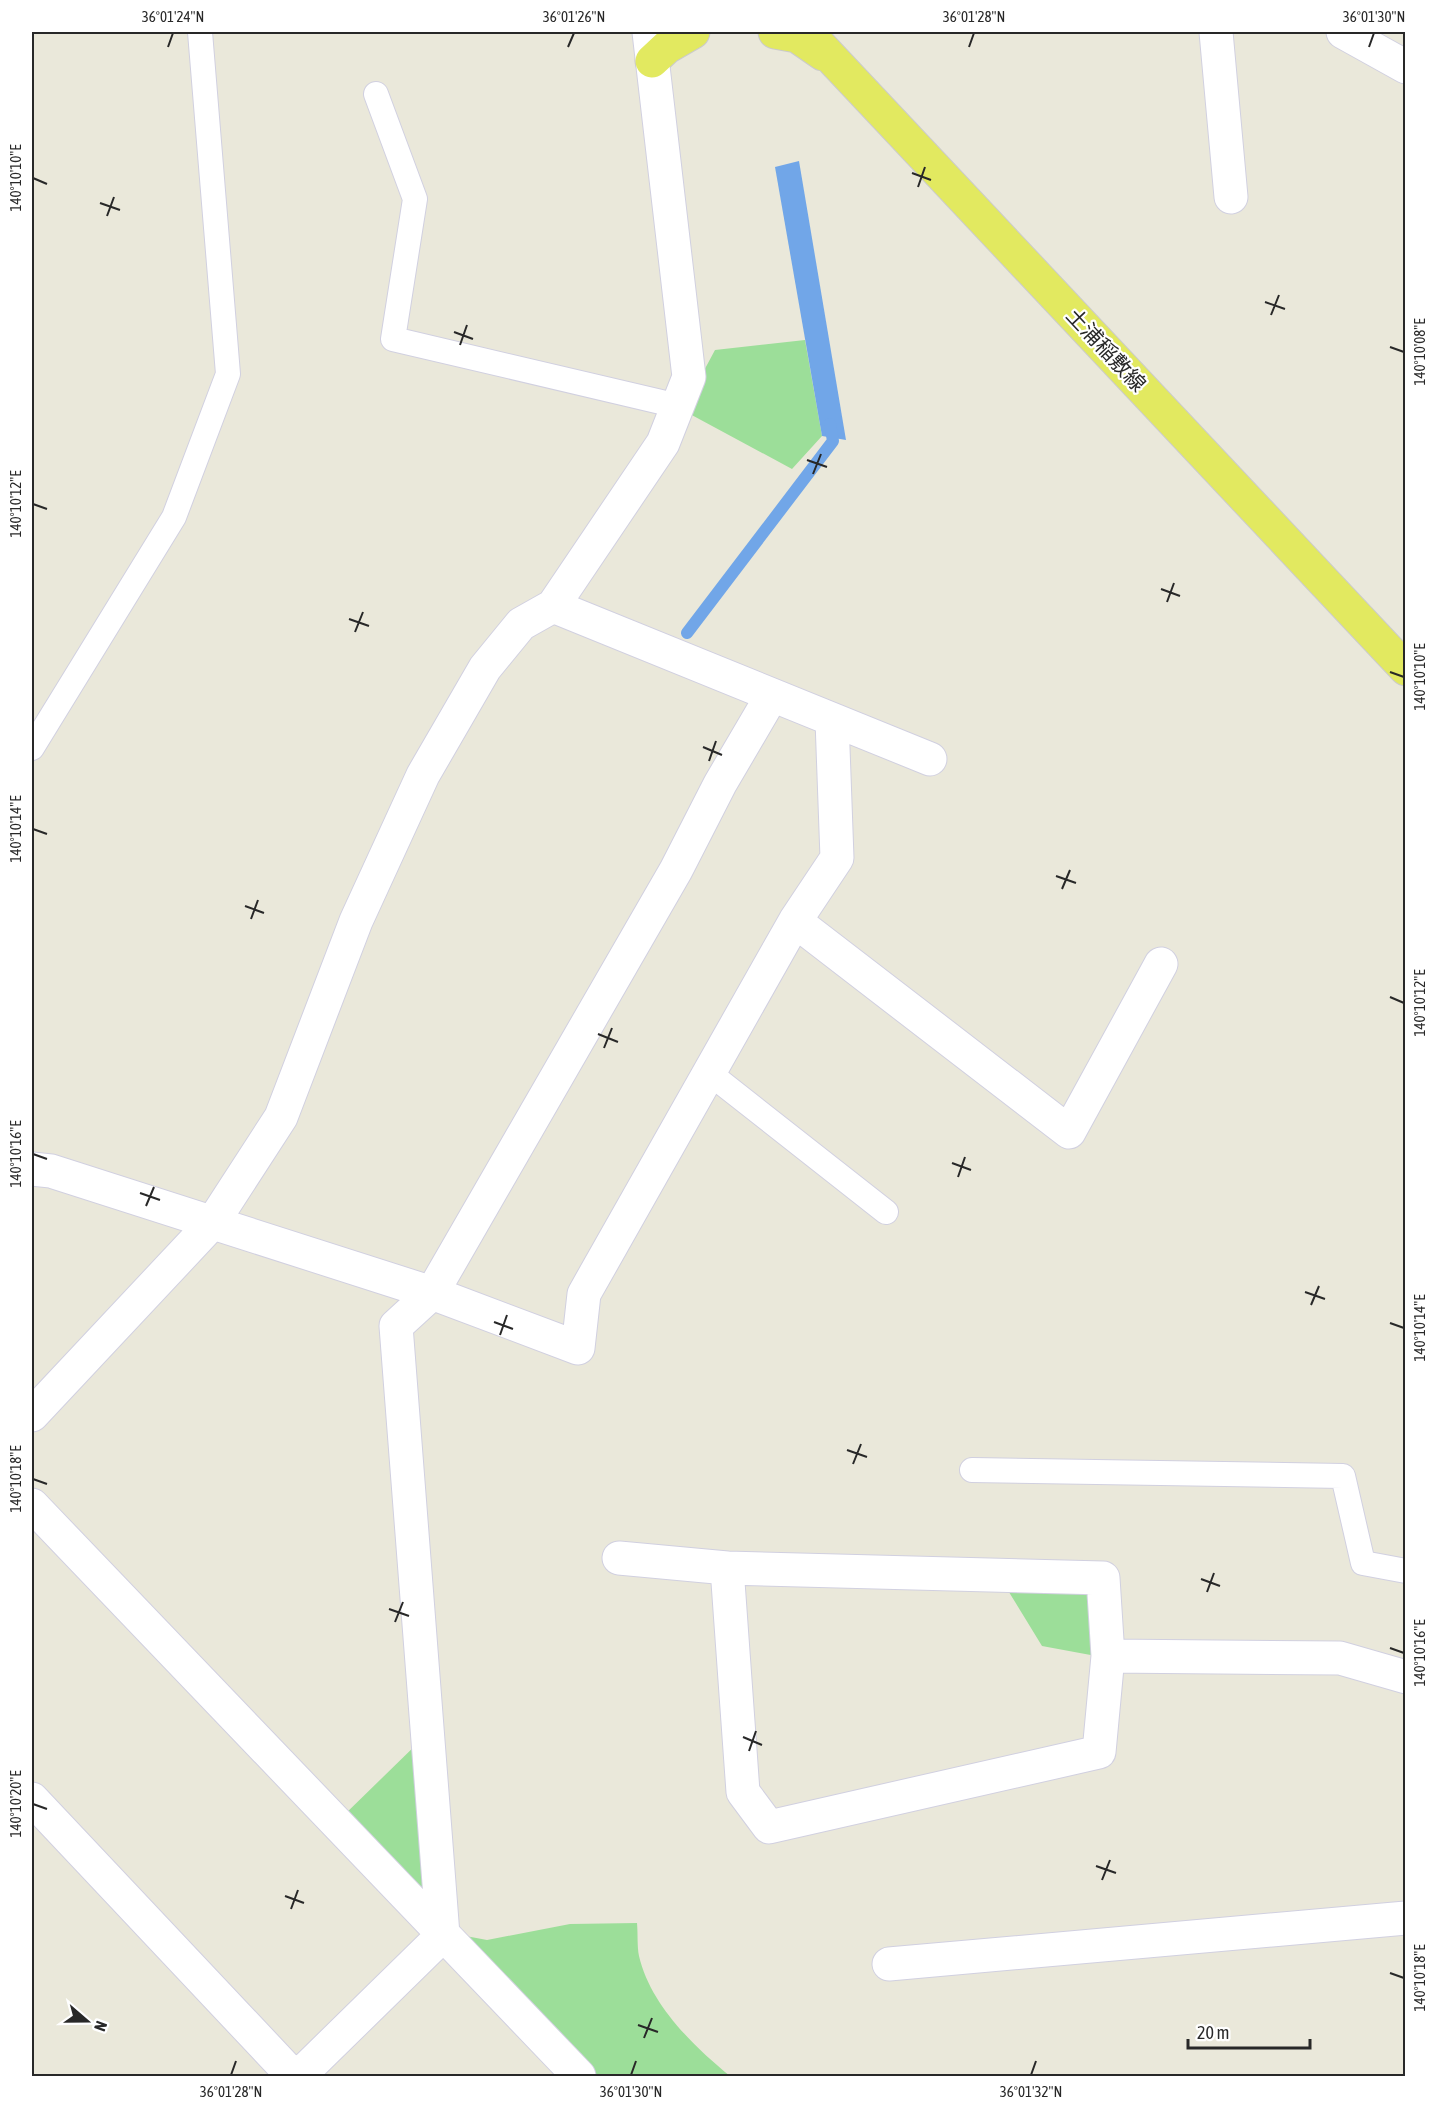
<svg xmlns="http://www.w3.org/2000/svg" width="1437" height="2108" font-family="'Asap Condensed','Noto Sans JP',sans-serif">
  <rect width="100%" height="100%" fill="#eae8da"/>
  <path fill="#9cde99" d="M805,340l17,96 -30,33 -104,-56 12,-35 15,-28z
    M1004,1584l86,3 6,69 -54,-10z
    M423,1738l13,181 -96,-100z
    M637,1923c1,11 0,23 2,33 11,48 54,90 91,120h-141l-134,-142 32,6 83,-16z"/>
  <path fill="#71a6e8" d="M799,161l47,279 -24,-4 -47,-269z"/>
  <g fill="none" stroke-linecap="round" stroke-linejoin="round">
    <path stroke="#71a6e8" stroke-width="12" d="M687,633l146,-192 -3,-17"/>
    <g stroke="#d1d0e0" stroke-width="26">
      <path id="lane" d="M376,94l39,105 -22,140 285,67
        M32,748l142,-231 54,-143 -28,-342
        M708,1072l178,140
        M972,1470l371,6 20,87 43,8"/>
    </g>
    <g stroke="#d1d0e0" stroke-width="35">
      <path id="street" d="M1216,32l15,165
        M1343,32l63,35
        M553,606l377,153
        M795,921l42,-63 -5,-138
        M32,1169l19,2 381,122 146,55 6,-54 211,-373 274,211 92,-168
        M32,1415l181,-193 68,-105 75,-196 67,-146 62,-107 36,-44 32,-18 110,-163 26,-66 -40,-345
        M32,1505l547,571
        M619,1558l108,10
        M727,1568l376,10 5,78 -9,96 -330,75 -26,-35z
        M1108,1656l232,2 66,19
        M32,1799l261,277
        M443,1935l-47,-609 36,-33 244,-423 44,-86 51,-87
        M889,1964l517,-46
        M299,2076l144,-141"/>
    </g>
    <g stroke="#cbcbcb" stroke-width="35">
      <path id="primary" d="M775,32l22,4 26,18
        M807,32l599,637
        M652,61l15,-14 26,-15"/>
    </g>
    <use href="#lane" stroke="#fff" stroke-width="24"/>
    <use href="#street" stroke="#fff" stroke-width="33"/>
    <use href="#primary" stroke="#e2e960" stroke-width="33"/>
  </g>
  <path fill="none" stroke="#282828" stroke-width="2" d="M168,47l5,-14M568,47l6,-14M969,47l5,-14M1369,47l5,-14M912,173l19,7M33,178l14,6M918,187l7,-20M100,203l20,7M107,216l7,-19M1265,302l20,7M1271,315l8,-20M454,332l19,7M460,345l7,-20M1390,347l14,5M807,460l20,7M813,474l8,-20M33,504l14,5M1161,589l19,7M1167,602l7,-19M349,619l20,7M355,632l8,-20M1390,672l14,5M703,747l19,8M709,761l7,-20M33,829l14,5M1056,876l20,7M1062,889l8,-19M245,906l19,7M251,919l7,-19M1390,997l14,6M598,1034l20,8M604,1048l8,-20M33,1154l14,5M952,1163l19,7M958,1177l7,-20M140,1193l20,7M146,1206l8,-19M1305,1292l20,7M1311,1305l8,-19M494,1322l19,7M1390,1323l14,5M500,1335l7,-20M847,1450l20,7M853,1464l8,-20M33,1479l14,5M1201,1579l19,7M1207,1592l7,-19M389,1609l20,7M395,1622l8,-20M1390,1648l14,5M743,1737l19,8M749,1751l7,-20M33,1804l14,5M1096,1866l20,7M1102,1880l8,-20M285,1896l19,7M291,1909l7,-19M1390,1973l14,5M638,2025l20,7M644,2038l8,-20M231,2075l5,-14M631,2075l5,-14M1031,2075l5,-14"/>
  <g text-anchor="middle" stroke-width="4.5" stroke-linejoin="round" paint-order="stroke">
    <g font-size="21" fill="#282828" stroke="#fff">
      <text transform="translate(1106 350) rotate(47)" y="7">土浦稲敷線</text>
    </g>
  </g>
  <rect width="1437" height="2108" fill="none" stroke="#ffffff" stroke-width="66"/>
  <g transform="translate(87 2021) rotate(110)" stroke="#ffffff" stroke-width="4.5" paint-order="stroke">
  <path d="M0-4.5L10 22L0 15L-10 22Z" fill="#282828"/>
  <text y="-9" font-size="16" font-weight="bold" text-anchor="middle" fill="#282828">N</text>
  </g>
  <path d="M1188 2039v9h122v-9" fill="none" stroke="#282828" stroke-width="3"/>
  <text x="1197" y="2039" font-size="18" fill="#282828" stroke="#ffffff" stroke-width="4.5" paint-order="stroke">20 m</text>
  <rect x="33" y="33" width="1371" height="2042" fill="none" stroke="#282828" stroke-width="2"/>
  <g font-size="15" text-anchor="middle" fill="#282828">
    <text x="173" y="22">36°01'24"N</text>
    <text x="574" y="22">36°01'26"N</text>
    <text x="974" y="22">36°01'28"N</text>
    <text x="1374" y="22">36°01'30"N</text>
    <text transform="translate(16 178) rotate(-90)" y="5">140°10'10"E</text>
    <text transform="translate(1420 352) rotate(-90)" y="5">140°10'08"E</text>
    <text transform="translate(16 504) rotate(-90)" y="5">140°10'12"E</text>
    <text transform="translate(1420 677) rotate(-90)" y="5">140°10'10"E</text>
    <text transform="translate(16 829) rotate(-90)" y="5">140°10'14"E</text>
    <text transform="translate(1420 1003) rotate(-90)" y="5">140°10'12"E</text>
    <text transform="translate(16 1154) rotate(-90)" y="5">140°10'16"E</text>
    <text transform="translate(1420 1328) rotate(-90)" y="5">140°10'14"E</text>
    <text transform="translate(16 1479) rotate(-90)" y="5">140°10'18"E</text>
    <text transform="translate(1420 1653) rotate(-90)" y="5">140°10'16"E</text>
    <text transform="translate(16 1804) rotate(-90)" y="5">140°10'20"E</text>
    <text transform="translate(1420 1978) rotate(-90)" y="5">140°10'18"E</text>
    <text x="231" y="2097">36°01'28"N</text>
    <text x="631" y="2097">36°01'30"N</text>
    <text x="1031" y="2097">36°01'32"N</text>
  </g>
</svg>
